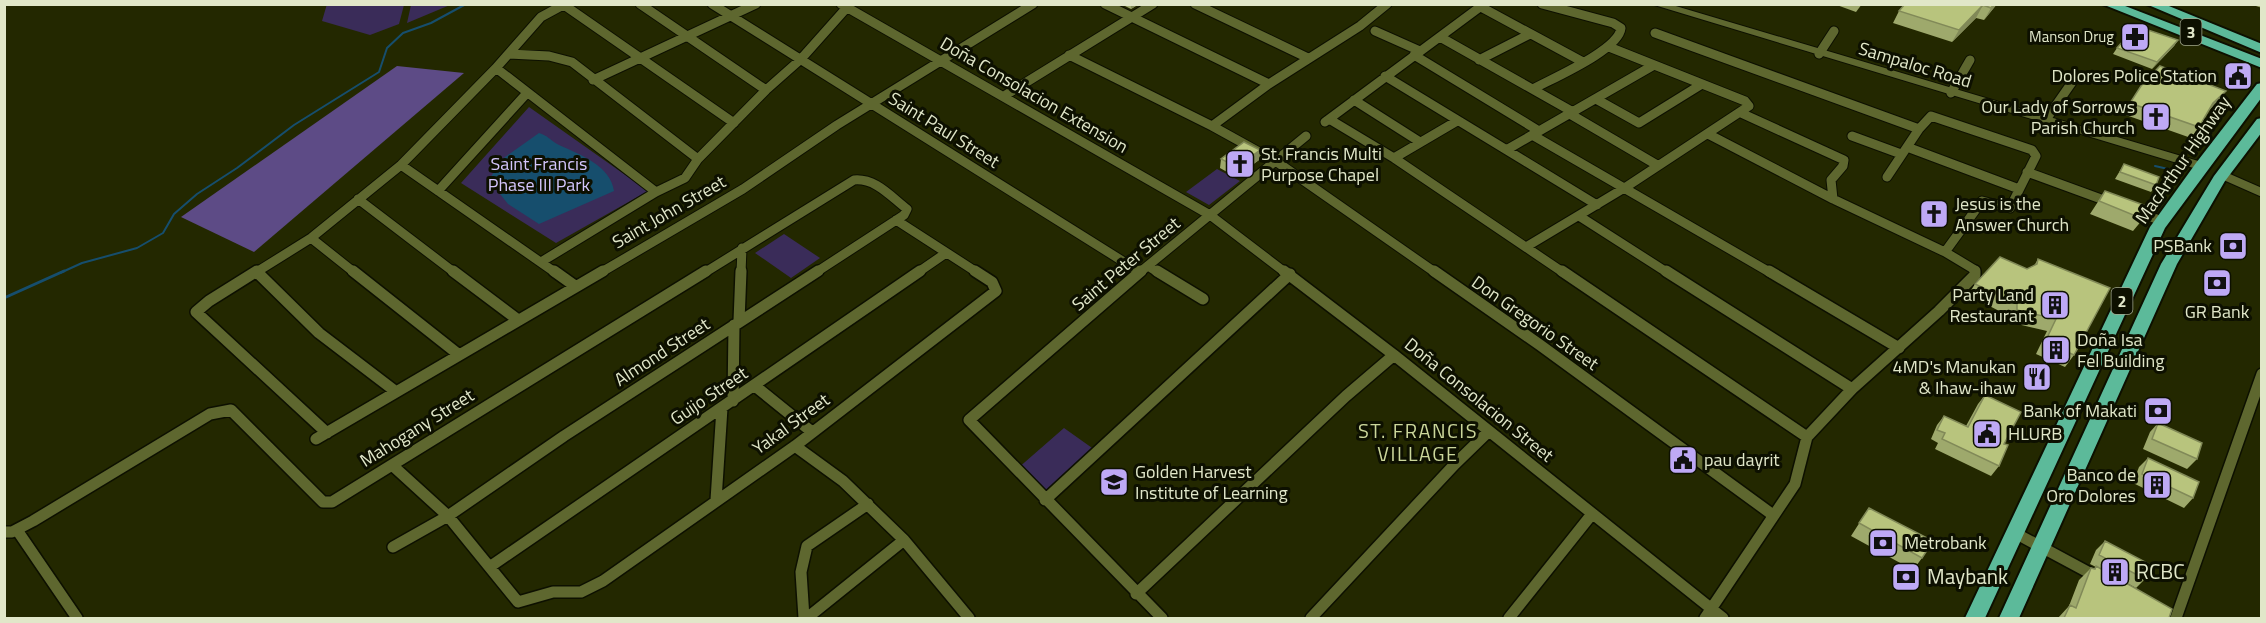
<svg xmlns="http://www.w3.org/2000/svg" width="2266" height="623" font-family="'Titillium Web',sans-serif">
  <rect width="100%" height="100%" fill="#232800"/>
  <path fill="#3a2c59" d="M327,4h77v1l-5,19 -29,11 -48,-14z
    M411,5v-1l39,1 -43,18z
    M529,107l119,84 -92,52 -95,-60z
    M1217,169l23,12 -31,24 -23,-13z
    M784,234l36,24 -29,20 -36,-25z
    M1064,428l31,22 -51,48 -27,-29z"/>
  <path fill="#5d4b86" d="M397,66l67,7 -210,179 -73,-35z"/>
  <path fill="#164e6d" d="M539,133c8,2 12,8 20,12 20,9 52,21 55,46l-75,33 -31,-20 -19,-24 12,-20z"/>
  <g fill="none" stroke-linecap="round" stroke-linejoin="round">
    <path stroke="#164e6d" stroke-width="2" d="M2155,166l26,6
      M60,273l22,-10 55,-15 26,-15 11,-19 23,-20 40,-26 57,-43 85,-53 8,-24 16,-15 28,-10 35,-19"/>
    <path stroke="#164e6d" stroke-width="3" d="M4,298l60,-27"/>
    <g stroke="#0d1000" stroke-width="11">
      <path id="minor-far1" d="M565,4l-24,13 -45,51 160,124
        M640,4l126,86
        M712,4l428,268
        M841,4l369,211 76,58
        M1105,4l164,80
        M1195,4l113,54
        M564,5l170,118
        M1481,7l102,55
        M1375,31l45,20
        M1655,33l264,96
        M1440,37l133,75
        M509,54l40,2 23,6 126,97
        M1819,54l15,-23
        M1069,55l143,71 65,36 159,111
        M1414,55l125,76
        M1479,60l51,-26
        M1385,76l212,129
        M593,80l163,-76
        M1533,89c20,-11 86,-39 88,-61l-8,-5 -71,-19
        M1951,93l19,-33
        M1004,96l149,-92
        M1596,99l43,24 63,-39
        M1354,100l66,42
        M1741,113l103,47 -1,6 -12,14 2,19
        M1570,114l87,51
        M1329,119l65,39 170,115
        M2045,121l30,-43
        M1325,122l159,-118
        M1212,126l57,-42 91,-58 27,-22
        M1708,134l125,65 112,53 37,-51 28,7 26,-52 -4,-6 -101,-34 -12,13 -32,48
        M1534,136l237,137
        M1852,136l49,18
        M1907,147l112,42
        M1508,149l146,-84
        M1394,158l63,-37
        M401,165l155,108
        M2027,172l85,31
        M438,191l89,-98
        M358,199l97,74
        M2132,210l30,11
        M1579,216l89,57
        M896,220l82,53
        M311,238l44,35
        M1526,247l100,-60 123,-81 -4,-5 -136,-54
        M1945,252l30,18v3
        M541,262l115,-70 29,-14 13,-19 68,-69 35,-31 49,-55
        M1148,266l11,7
        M255,273l56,-35 90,-73 95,-97
        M600,273l143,-84 94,-64 196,-121
        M704,273l150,-93c22,-2 37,17 53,29l-3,6 -89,58
        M741,273l1,-25
        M917,273l29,-20
        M1139,273l167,-137"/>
    </g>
    <g stroke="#0d1000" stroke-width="14">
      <path id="minor" d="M257,271l-48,30 -13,11 131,121
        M353,271l105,83
        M453,271l65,49
        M554,271l21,15
        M1141,271l-172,149 193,198
        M1157,271l46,28
        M1284,271l110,84 329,263
        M1434,271l106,74 233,170
        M1562,271l245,166
        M1666,271l186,118
        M1769,271l130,77
        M258,273l61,60 76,58
        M739,321l2,-50
        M755,386l57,46
        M733,401l1,-76
        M316,439l287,-168
        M795,446l48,35 61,59 65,78
        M392,465l56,51 70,86 35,-10h28l22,-11 192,-135 201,-155 -4,-9 -17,-11
        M716,500l6,-92
        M1045,500l245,-226
        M17,530l60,88
        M4,532h8l21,-11 177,-107 21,-4 92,92h9l374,-231
        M2015,533l84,45
        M393,547l55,-31 116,-80 254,-165
        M491,566l429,-295
        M1136,594l210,-198 48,-41
        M804,618l-3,-46 6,-26 61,-42
        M807,618l97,-78
        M1311,618l144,-154 34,-33
        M1509,618l83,-104
        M1705,618l90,-134 12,-47 45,-48 87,-78 36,-36v-4
        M2176,618l86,-244"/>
    </g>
    <g stroke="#0d1000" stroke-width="2">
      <path id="tertiary" d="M1651,4h18l536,159 2,3 -6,4 -4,-1z
        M2223,171l39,17v9l-43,-19 -2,-3z"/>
    </g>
    <g stroke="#0d1000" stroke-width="4">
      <path id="trunk" d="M2102,4h18l142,55v9z
        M2146,4h18l98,40v9z
        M2262,83v14l-97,131 -180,390h-20l185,-391 46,-64 61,-79z
        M2262,118v14l-37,49 -48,83 -158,354h-20l162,-354 53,-88 43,-57z"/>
    </g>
    <use href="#minor-far1" stroke="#5e672f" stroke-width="9"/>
    <use href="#minor" stroke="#5e672f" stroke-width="11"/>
    <use href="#tertiary" fill="#5e672f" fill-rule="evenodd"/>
    <use href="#trunk" fill="#5cba9a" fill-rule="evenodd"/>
  </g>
  <path fill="#9ea96c" d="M1121,4h18l-8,5z
    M1834,4h28l-6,8z
    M1905,4h92l-13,16 -8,-2 -24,24 -59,-19 6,-12z
    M2254,4h8v4l-9,-3z
    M2178,40l-4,6 -22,23 -39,-15 4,-6z
    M2141,86l76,16 -8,8 -10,17 -8,11 -68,-24z
    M1260,150l-1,10 -23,17 -16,-9 1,-9z
    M2124,164l32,21 -5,7 -36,-13z
    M2105,191l38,28 -10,12 -43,-17z
    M2038,259l36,96 -9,12 -29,-13 11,-23 -38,-9v-6l-41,-21 7,-11 52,-15 7,-3z
    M1985,395l19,49 -5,22 -8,10 -56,-27 3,-6 -7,-4 6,-14 7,-9 22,10 12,-22z
    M2158,423l39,36 -10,10 -44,-20 7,-17z
    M2148,458l45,40 -9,10 -51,-25 6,-16z
    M1869,508l53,50 -9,12 -62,-34z
    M2105,541l40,38 -9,9 -18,-10 51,40h-111l11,-12 10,-26 12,-12 2,1 3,-2 -6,-3 6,-14z"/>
  <path fill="#818958" d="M1131,4h8l-8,5z
    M1994,4h3l-13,16 7,-12z
    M1983,5l-7,13 -24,24 7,-12z
    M2178,40l-4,6 -22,23 5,-7z
    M2226,91l-9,11 -12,12 8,-11z
    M1260,150l-1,10 -23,17 1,-10z"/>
  <path fill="#b8c47d" stroke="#818958" stroke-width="1.5" d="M1905,4h89l-3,4 -8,-3 -24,25 -60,-19z
    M2136,26l42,14 -21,22 -40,-14z
    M2160,66l66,25 -13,12 -14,24 -69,-24 11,-17z
    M1244,142l16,8 -23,17 -16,-8z
    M2124,164l35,13 -3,8 -36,-13z
    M2105,191l44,16 -6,12 -44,-18z
    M2000,257l27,12 10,-5 1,-5 72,29 -36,67 -29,-13 11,-23 -39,-9v-6l-42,-20z
    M1985,395l36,17 -17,32 4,1 -9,21 -57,-27 3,-6 -8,-3 7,-14 24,11z
    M2158,423l44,20 -5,16 -45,-20z
    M2148,458l51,24 -6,16 -51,-24z
    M1869,508l64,33 -11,17 -63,-35z
    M2105,541l46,24 -6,14 -46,-24z
    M2096,566l76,43 -3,9h-105l6,-13 6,3 15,-40 4,1z"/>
  <defs>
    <g id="pharmacy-square" transform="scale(1.5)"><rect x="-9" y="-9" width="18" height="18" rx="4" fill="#bea9f5" stroke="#0d1000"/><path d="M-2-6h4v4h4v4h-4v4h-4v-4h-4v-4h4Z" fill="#111"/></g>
    <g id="civic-square" transform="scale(1.5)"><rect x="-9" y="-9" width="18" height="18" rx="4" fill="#bea9f5" stroke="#0d1000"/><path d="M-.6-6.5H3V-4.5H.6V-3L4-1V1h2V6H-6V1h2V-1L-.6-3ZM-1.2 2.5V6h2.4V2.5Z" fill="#111"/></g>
    <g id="church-square" transform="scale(1.5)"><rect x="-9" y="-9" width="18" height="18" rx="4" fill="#bea9f5" stroke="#0d1000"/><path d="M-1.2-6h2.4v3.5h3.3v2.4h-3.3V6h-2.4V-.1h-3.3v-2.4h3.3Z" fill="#111"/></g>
    <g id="bank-square" transform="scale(1.5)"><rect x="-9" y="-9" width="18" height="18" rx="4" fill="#bea9f5" stroke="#0d1000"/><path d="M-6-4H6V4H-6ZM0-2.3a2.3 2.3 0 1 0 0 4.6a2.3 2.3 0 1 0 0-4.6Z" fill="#111"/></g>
    <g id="building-square" transform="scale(1.5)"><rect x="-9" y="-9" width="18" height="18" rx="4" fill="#bea9f5" stroke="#0d1000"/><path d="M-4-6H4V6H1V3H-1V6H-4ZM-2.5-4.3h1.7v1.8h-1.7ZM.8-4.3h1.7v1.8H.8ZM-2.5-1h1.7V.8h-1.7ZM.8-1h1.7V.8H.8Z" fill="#111"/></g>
    <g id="restaurant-square" transform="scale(1.5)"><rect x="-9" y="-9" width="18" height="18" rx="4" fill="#bea9f5" stroke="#0d1000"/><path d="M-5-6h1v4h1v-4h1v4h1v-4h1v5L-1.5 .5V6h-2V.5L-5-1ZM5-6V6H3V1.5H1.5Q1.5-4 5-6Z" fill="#111"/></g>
    <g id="school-square" transform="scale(1.5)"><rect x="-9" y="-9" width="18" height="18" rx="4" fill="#bea9f5" stroke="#0d1000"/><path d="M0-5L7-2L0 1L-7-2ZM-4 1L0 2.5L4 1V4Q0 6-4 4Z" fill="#111"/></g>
  </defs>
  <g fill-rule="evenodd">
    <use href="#pharmacy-square" x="2135" y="37"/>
    <use href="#civic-square" x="2238" y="76"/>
    <use href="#church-square" x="2156" y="117"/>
    <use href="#church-square" x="1240" y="164"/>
    <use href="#church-square" x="1934" y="214"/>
    <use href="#bank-square" x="2233" y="246"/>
    <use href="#bank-square" x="2217" y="283"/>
    <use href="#building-square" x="2055" y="305"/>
    <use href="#building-square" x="2056" y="350"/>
    <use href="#restaurant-square" x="2037" y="377"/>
    <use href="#bank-square" x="2158" y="411"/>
    <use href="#civic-square" x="1987" y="434"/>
    <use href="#civic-square" x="1683" y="460"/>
    <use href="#school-square" x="1114" y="482"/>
    <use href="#building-square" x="2157" y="485"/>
    <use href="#bank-square" x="1883" y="543"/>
    <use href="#building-square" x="2115" y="572"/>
    <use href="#bank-square" x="1906" y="577"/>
  </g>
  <g text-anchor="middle" stroke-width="6" stroke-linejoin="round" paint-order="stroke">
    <g font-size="15" fill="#e1e7c9" stroke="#0d1000" text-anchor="end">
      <text x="2114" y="42">Manson Drug</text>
    </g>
    <g fill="#0d1000" stroke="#a1a68d" stroke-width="1.5">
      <rect x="2180.5" y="19" width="21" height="26" rx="4.5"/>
      <rect x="2111.5" y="288" width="21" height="26" rx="4.5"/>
    </g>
    <g font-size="16" font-weight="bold" fill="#e1e7c9">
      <text x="2191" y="38">3</text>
      <text x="2122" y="307">2</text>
    </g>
    <g font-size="18" fill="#e1e7c9" stroke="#0d1000">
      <text transform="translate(1915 65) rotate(17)" y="6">Sampaloc Road</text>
      <text transform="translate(1034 95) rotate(30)" y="6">Doña Consolacion Extension</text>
      <text transform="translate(944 130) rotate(32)" y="6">Saint Paul Street</text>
      <text transform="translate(2183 160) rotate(-55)" y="6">MacArthur Highway</text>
      <text transform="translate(669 212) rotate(-30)" y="6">Saint John Street</text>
      <text transform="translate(1126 264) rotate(-40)" y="6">Saint Peter Street</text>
      <text transform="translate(1535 323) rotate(35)" y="6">Don Gregorio Street</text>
      <text transform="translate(662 352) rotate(-33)" y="6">Almond Street</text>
      <text transform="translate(709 396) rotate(-34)" y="6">Guijo Street</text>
      <text transform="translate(1479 400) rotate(39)" y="6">Doña Consolacion Street</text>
      <text transform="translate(791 424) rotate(-36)" y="6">Yakal Street</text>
      <text transform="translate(417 428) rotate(-32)" y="6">Mahogany Street</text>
    </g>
    <g font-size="18" fill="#e1e7c9" stroke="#0d1000" text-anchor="end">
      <text x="2217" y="82">Dolores Police Station</text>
      <text x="2135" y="113">Our Lady of Sorrows<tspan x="2135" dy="21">Parish Church</tspan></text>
      <text x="1261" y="160" text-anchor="start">St. Francis Multi<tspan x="1261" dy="21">Purpose Chapel</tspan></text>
      <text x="1955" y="210" text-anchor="start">Jesus is the<tspan x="1955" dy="21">Answer Church</tspan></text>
      <text x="2212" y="252">PSBank</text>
      <text x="2034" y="301">Party Land<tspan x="2034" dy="21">Restaurant</tspan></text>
      <text x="2217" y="318" text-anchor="middle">GR Bank</text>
      <text x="2077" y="346" text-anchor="start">Doña Isa<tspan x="2077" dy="21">Fel Building</tspan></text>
      <text x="2016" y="373">4MD's Manukan<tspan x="2016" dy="21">&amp; Ihaw-ihaw</tspan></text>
      <text x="2137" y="417">Bank of Makati</text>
      <text x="2008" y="440" text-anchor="start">HLURB</text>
      <text x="1704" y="466" text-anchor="start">pau dayrit</text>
      <text x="1135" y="478" text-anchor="start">Golden Harvest<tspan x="1135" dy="21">Institute of Learning</tspan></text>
      <text x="2136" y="481">Banco de<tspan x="2136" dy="21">Oro Dolores</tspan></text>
      <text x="1904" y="549" text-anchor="start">Metrobank</text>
    </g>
    <g font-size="18" fill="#d4c6fc" stroke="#0d1000">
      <text x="539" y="170">Saint Francis<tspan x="539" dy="21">Phase III Park</tspan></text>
    </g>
    <g font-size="20" letter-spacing="1.5" fill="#ccd79b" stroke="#0d1000">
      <text x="1418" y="438">ST. FRANCIS<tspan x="1418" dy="23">VILLAGE</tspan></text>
    </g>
    <g font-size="21" fill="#e1e7c9" stroke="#0d1000" text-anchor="start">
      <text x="2136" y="579">RCBC</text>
      <text x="1927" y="584">Maybank</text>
    </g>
  </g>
  <rect width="2266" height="623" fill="none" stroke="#e1e7c9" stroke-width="12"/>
</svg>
